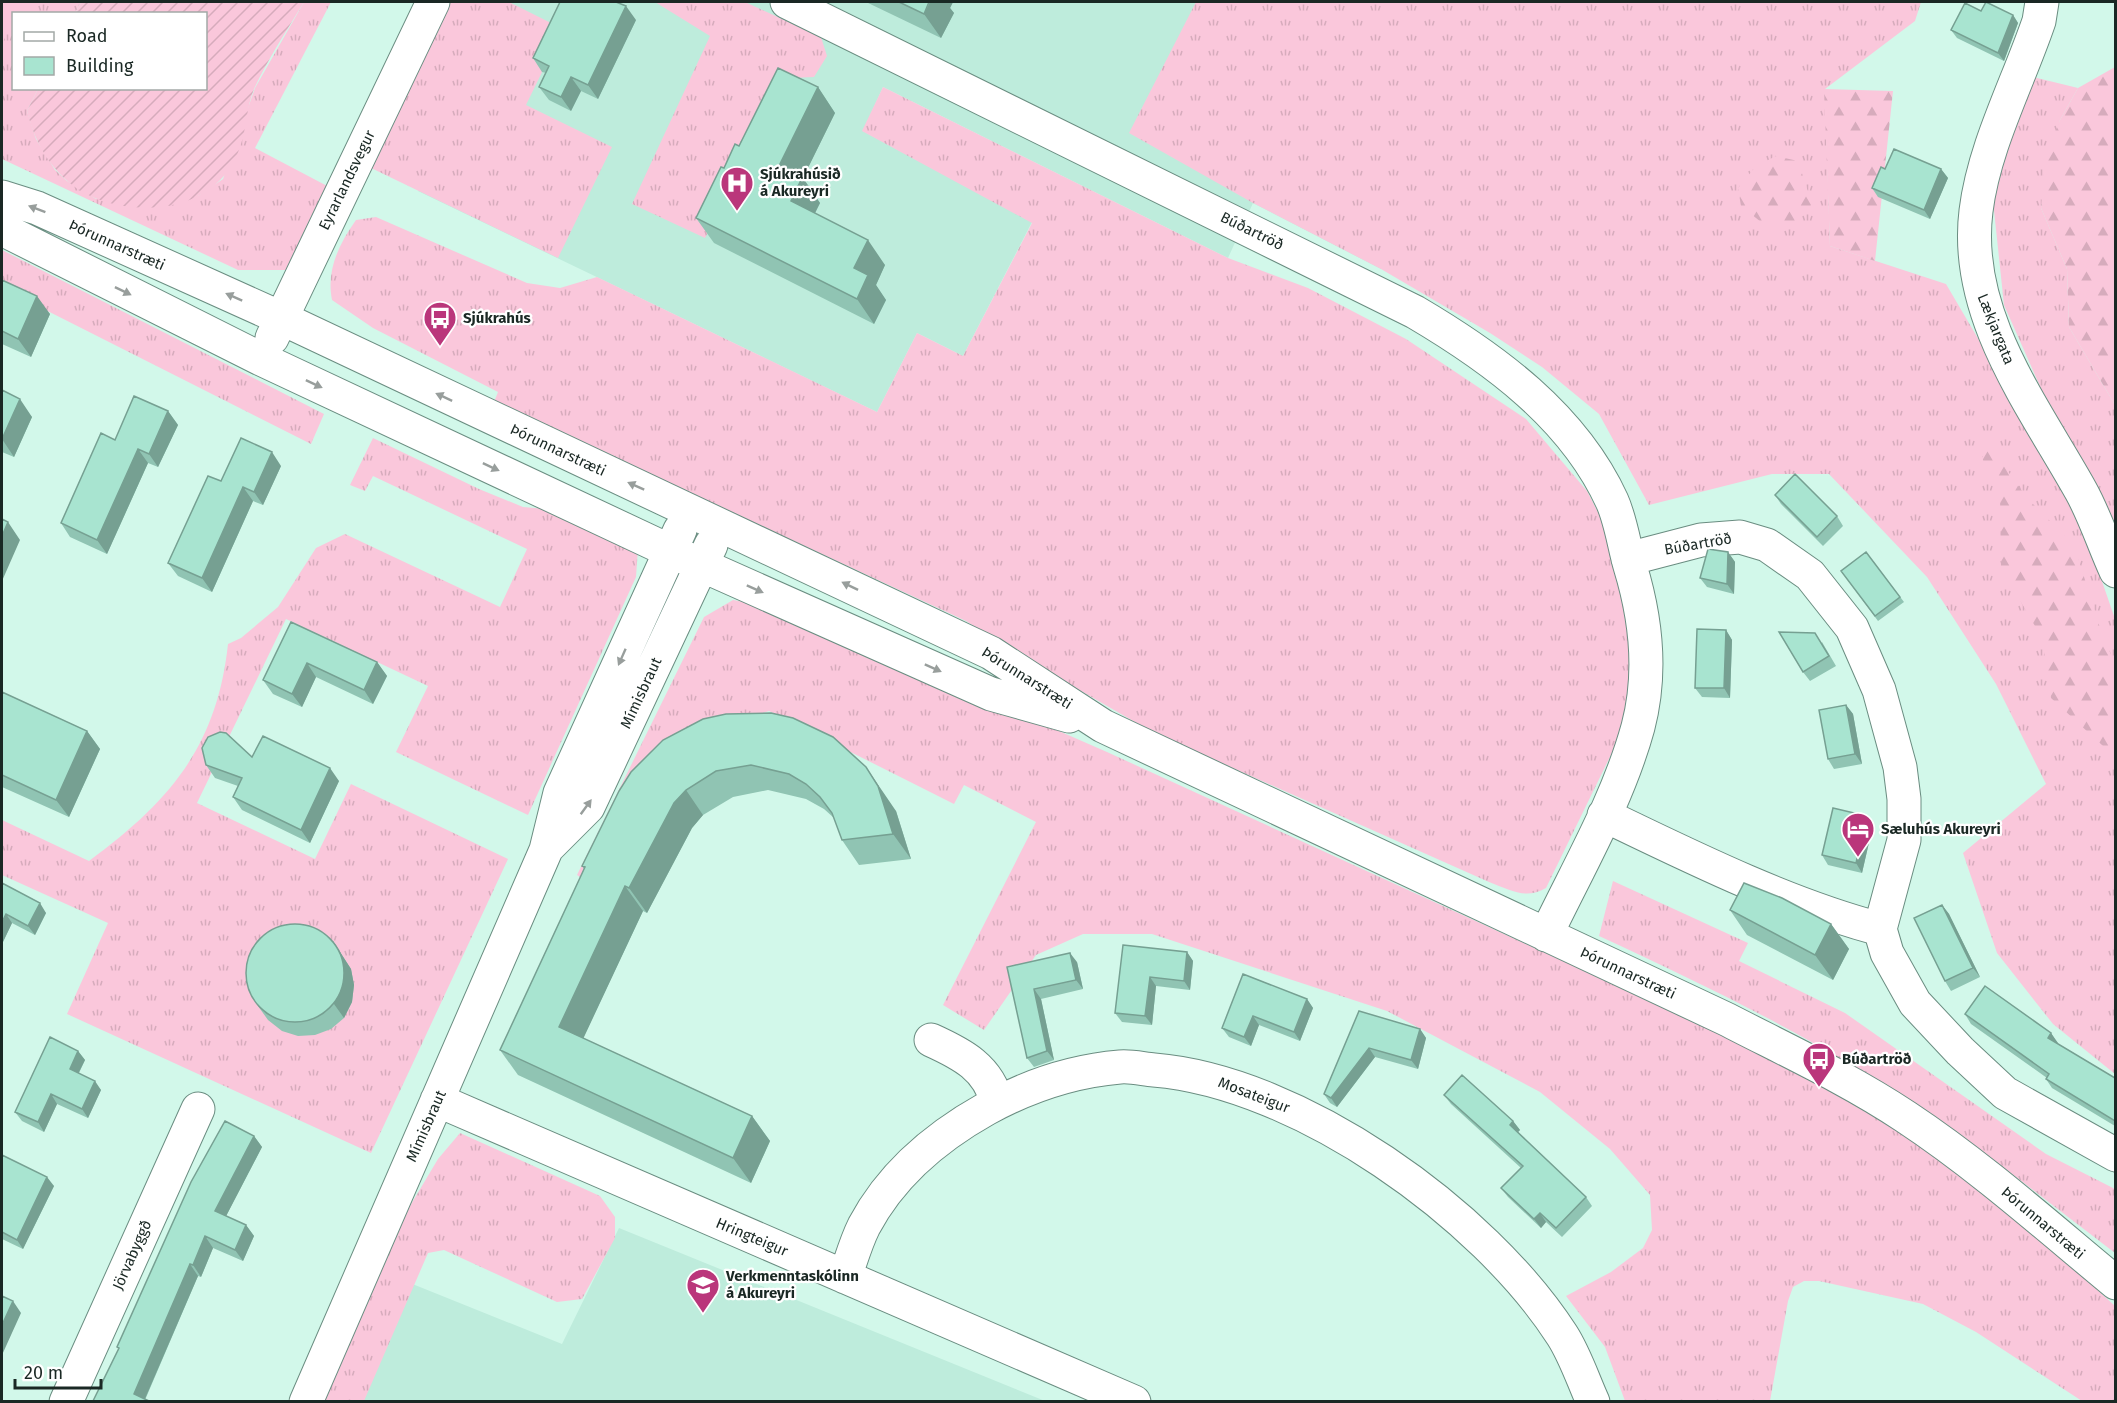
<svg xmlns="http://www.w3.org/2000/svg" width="2117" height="1403" font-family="'Fira Sans',sans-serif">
  <defs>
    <pattern id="grass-tufts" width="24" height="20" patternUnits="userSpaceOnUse" patternTransform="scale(1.5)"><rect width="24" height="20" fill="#fac7db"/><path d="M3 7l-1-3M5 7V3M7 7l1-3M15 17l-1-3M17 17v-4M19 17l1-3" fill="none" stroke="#d6abbc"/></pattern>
    <pattern id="forest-firs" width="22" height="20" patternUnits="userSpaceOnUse" patternTransform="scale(1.5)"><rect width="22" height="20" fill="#fac7db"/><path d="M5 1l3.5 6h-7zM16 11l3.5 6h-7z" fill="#d6abbc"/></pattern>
    <pattern id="garden-furrows" width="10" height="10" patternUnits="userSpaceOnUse" patternTransform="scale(1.5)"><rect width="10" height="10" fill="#fac7db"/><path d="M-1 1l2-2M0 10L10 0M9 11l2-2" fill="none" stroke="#d6abbc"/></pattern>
  </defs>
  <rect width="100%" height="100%" fill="#d2f8ea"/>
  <path fill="#beecdc" d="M509,2h1018l-146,267 -128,-66 -25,55 -345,-171 -20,44 169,91 -69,134 -46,-23 -40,79 -459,-221z
    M619,1228l426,173 -687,1 52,-119 152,61z"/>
  <path fill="url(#grass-tufts)" d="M2,2h79l-6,11 -61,1v74l24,1 -11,22 9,28 19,31 12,11 29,18 102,-3 25,-17 32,-91 49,-86h27l-76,146 76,40 -40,82h-53l-236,-111z
    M448,2h61l54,27 -37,76 86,42 -54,111 -189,-91z
    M655,2h90l76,35 6,19 -13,21 -23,1 -86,160 -73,-34 78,-168z
    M1196,2h725l-6,19 -90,68 5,157 116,38 54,92 40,78 34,46 41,119v455l-62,-50 -56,-71 -34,-100 83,-69 -50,-100 -69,-107 -98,-103h-57l-123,31 -50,-91 -57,-47 -52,-34 -109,-64 -128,-66 -124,-70z
    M2029,76l49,12 -18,32 -19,88 26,61 2,58 46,78v133l-56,-109 -55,-124 -11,-104z
    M883,87l345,171 80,30 98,51 120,80 61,72 15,29 18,46 13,86 -9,76 -78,160c-20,12 -36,2 -57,-6l-335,-149 -139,-80 -49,-32 -472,-219 4,-10 -125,-64 -41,-28c-6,-30 7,-56 24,-80l20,-3 151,66 33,5 37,-11 280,135 40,-79 46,23 69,-133 -170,-92z
    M2,250l322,164 -13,30 -309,-156z
    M373,438l106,51 44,18 36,3 79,38 -2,29 -108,238 -132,-63 32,-66 -142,-67 -89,184 118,56 36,-75 157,75 -137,294 -304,-139 41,-91 -106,-48v-55l87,41c80,-59 128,-114 139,-217l13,-6 37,-31 38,-59 29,-14 155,73 27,-58 -154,-73 -8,15 -15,-6z
    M733,600l44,8 330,144 690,316 88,53 127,91 103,94v95h-33l-106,-69 -53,-28 -104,-23h-15l-11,6 -5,14 -18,100h-145l-20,-54 -39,-51 45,-24 32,-24 9,-18 -2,-35 -40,-46 -70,-57 -153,-81 -235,-77h-69l-47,21 -52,75 -41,-25 93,-183 -72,-37 -10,19 -185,-93 -93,30 -76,148 -23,-14 127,-258z
    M1613,881l135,62 -9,18 106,52 201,141 69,35v64c-88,-68 -177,-138 -274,-194 -78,-46 -160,-85 -242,-123z
    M460,1133l140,63 15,21v21l-33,61 -25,3 -113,-52 -16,3 -64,148 -48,1 94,-196 28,-47z"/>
  <path fill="url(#forest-firs)" d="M2115,67v338l-46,-78 -2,-58 -26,-61 4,-49 15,-39 18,-32z
    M1824,89l69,2 -18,170 -45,-15z
    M1776,156l22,5 14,43 -18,21 -28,1 -25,-20 -3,-18 18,-22z
    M1986,447l16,16 25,35 47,47 27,86 14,33v93l-64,-59 -9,-60 -41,-70 -1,-75 -18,-35z"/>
  <path fill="url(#garden-furrows)" d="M81,2h223c-17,28 -36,57 -50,87 -8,19 -7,39 -14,58 -18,57 -85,71 -137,54 -41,-13 -66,-49 -76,-90l11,-22 168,-1v-74l-131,-1z"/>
  <path fill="#fac7db" d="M2,2h20l-6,11 -2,1 -12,31z"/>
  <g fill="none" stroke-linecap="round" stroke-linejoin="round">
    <g stroke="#6a8d81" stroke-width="35">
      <path id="minor" d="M787,2l628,310c78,46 158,104 197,189 9,20 12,44 18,65 16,52 22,108 8,161 -20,73 -60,141 -92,208
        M2042,2l-3,19c-21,62 -55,125 -63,190 -13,104 57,194 105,280 14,25 23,54 35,80
        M2,197l35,11 244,110 710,335 112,73 623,293c60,31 123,60 180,98 74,49 141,109 210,166
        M2,229l259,130 409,192 321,143 78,22
        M272,338l161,-336
        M1628,559l73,-19 39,-3 27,8 43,30 42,53 27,62 21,77 4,32v41l-24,89 7,24 28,50 45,48 45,42 111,62
        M1604,815c85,41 184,90 276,114
        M547,848l41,-41 123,-262
        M931,1040c31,14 58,28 66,63
        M437,1100l697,302
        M845,1277c6,-17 11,-35 19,-51 27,-51 72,-89 122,-117 42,-23 86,-38 134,-42 11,-1 23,2 34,3 146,12 330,144 408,265 13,20 21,45 31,67
        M66,1402l132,-293
        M306,1402l240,-552 14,-57 120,-263"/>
    </g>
    <use href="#minor" stroke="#fff" stroke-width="33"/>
  </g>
  <path fill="#90c4b3" d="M866,2h87l-3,6 4,5 -13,25z
    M2013,15l5,8 -14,38 -47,-23 -6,-8z
    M636,20l-38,79 -17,-8 -10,20 -22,-11 -10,-13 7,-14 -4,-1 -9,-14z
    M818,87l17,26 -32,65 17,25 -5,10 70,52 -9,20 10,15 -12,24 -160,-81 -18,-25 28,-50 15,-22z
    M1885,169h56l7,9 -18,41 -52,-22 -6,-9z
    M2,280l48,34 -19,43 -29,-13z
    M2,390l30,27 -18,40 -12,-5z
    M168,411l10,14 -20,42 -10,-4 -41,91 -37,-17 -9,-14z
    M281,466l-18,39 -10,-4 -41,91 -34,-16 -10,-13 53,-82z
    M1775,495l62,21 6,10 -20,20 -42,-42z
    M1728,552l7,10 -1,32 -27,-7 -7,-9z
    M1866,552l38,50 -26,19 -37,-50z
    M291,622l86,40 10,14 -14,28 -57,-27 -14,30 -29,-13 -10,-14z
    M1726,630l6,10 -2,58 -28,-1 -7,-9z
    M1822,642l14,24 -26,15 -7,-9z
    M2,692l85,39 13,18 -31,68 -67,-30z
    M1846,705l7,9 9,50 -28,5 -6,-10z
    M703,719l193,92 15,48 -52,6 -17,-25 -8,-22 -10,-9 -18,-10 -38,-9 -35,7 -30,18 -11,13 -45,85 -4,-2 -60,127 169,78 18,25 -19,42 -233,-108 -18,-25 84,-181 -2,-3z
    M252,757l87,24 -29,62 -68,-33 -9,-13 5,-11 -23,-8 -9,-13z
    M1867,816l6,9 -11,48 -34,-8 -6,-10z
    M2,883l44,30 -11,22 -23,-12 -10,21z
    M1942,905l7,9 31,63 -29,14 -6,-10z
    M1730,910l101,14 18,25 -16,31 -86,-45z
    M333,941l18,28 3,16 -2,17 -8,16 -13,11 -16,6 -17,1 -16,-5 -14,-11 -10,-14z
    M1123,945l64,7 6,9 -3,29 -34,-4 -4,39 -30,-3 -7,-9z
    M1077,962l6,27 -42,10 13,61 -20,7 -7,-9 -20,-91z
    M1243,974l64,25 6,9 -13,33 -41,-16 -8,21 -22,-9 -7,-9z
    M1359,1011l61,18 6,9 -8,31 -43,-12 -38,50 -7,-4 -6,-9z
    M1965,1014l86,19 6,10 58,35v48l-63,-38 -6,-9 1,-1 -76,-54z
    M78,1051l7,9 -6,13 22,17 -13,28 -31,-14 -13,28 -22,-11 -7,-9z
    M1444,1095l69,26 7,9 -2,2 68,65 6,9 -30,31 -16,-15 -5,6 -33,-31 -7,-9 20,-20 -70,-64z
    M254,1136l8,11 -36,69 20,9 8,11 -11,25 -30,-13 -12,29 -3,-1 -53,124 -52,1 26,-51 -2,-3z
    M2,1155l52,31 -31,63 -21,-10z"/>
  <path fill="#76a092" d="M930,2h23l-3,6 4,5 -13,25 -17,-24z
    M626,6l10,14 -38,79 -10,-14z
    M2013,15l5,8 -14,38 -6,-8z
    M571,77l10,14 -10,20 -10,-14z
    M818,87l17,26 -32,65 17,25 -12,24 -17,-26 -12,-35z
    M1941,169l7,9 -18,41 -6,-9z
    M868,240l17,25 -9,20 10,15 -12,24 -17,-25 -3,-31z
    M37,296l13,18 -19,43 -13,-18z
    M20,399l12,18 -18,40 -12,-18z
    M168,411l10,14 -20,42 -9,-13z
    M138,449l10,14 -41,91 -10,-14z
    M272,452l9,14 -18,39 -9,-13z
    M243,487l10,14 -41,91 -10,-14z
    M8,522l12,18 -18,41v-45z
    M1728,552l7,10 -1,32 -7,-10z
    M1726,630l6,10 -2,58 -6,-10z
    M377,662l10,14 -14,28 -9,-14z
    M307,663l9,14 -14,30 -10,-13z
    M1846,705l7,9 9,50 -7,-10z
    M87,731l13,18 -31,68 -13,-17z
    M866,767l30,44 15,48 -18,-25z
    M330,768l9,13 -29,62 -9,-13z
    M686,790l17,25 -11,13 -45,85 -18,-25 45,-85z
    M1867,816l6,9 -11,48 -6,-10z
    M625,886l18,25 -66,141 -18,-25z
    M40,903l6,10 -11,22 -7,-9z
    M1942,905l7,9 31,63 -7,-9z
    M6,914l6,9 -10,21v-22z
    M1831,924l18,25 -16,31 -18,-25z
    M333,941l18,28 3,16 -2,17 -8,16 -10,-14z
    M1187,952l6,9 -3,29 -6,-9z
    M1070,953l7,9 6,27 -7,-9z
    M1150,977l6,9 -4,39 -7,-9z
    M1034,989l7,10 13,61 -7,-9z
    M1307,999l6,9 -13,33 -6,-9z
    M1253,1016l6,9 -8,21 -7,-9z
    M1420,1029l6,9 -8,31 -7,-9z
    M2051,1033l7,10 -3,4 -7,-9z
    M1369,1048l6,9 -38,50 -6,-9z
    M78,1051l7,9 -9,18 -6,-9z
    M95,1081l6,9 -13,28 -6,-9z
    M51,1094l6,10 -13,28 -6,-10z
    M752,1116l18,25 -19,42 -18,-25z
    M1513,1121l7,9 -4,4 -6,-9z
    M254,1136l8,11 -39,75 -8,-11z
    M47,1177l7,9 -31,63 -6,-9z
    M1540,1213l6,9 -5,6 -7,-9z
    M246,1225l8,11 -11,25 -8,-11z
    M205,1236l8,12 -12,29 -8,-12z
    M190,1264l8,12 -54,125 -10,-7z
    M13,1301l8,12 -19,42v-30z"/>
  <path fill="#a8e4d0" stroke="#76a092" stroke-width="1.5" d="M560,2h56l10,4 -38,79 -17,-8 -10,20 -22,-10 10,-21 -16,-8z
    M899,2h30l-5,12z
    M1986,2l27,13 -15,38 -47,-23 14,-27 16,8z
    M778,68l40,19 -39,79 23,12 -11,23 77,39 -14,28 14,7 -11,24 -161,-81 25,-51 3,1 11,-24 4,2z
    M1894,149l47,20 -17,41 -52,-22 9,-21 4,2z
    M2,280l35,16 -19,43 -16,-8z
    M2,390l18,9 -18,40z
    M134,396l34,15 -19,43 -11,-5 -41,91 -36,-17 40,-90 14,7z
    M241,438l31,14 -18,40 -11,-5 -41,91 -34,-15 40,-87 13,5z
    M1795,474l42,42 -20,21 -42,-42z
    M2,519l6,3 -6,14z
    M1708,549l20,3 -1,32 -27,-6z
    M1866,552l34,45 -25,19 -34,-45z
    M291,622l86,40 -13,28 -57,-27 -15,31 -29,-14z
    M1697,629l29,1 -2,58h-29z
    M1779,632l36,1 14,23 -26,16z
    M2,692l85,39 -31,69 -54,-25z
    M1846,705l9,49 -27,5 -9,-49z
    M771,713l22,5 40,19 33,30 12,19 15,48 -51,6 -10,-27 -12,-16 -14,-13 -17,-10 -38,-9 -35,6 -30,19 -12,13 -45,85 -4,-2 -66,141 193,89 -19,42 -233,-108 85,-183 -3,-1 37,-75 12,-19 32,-32 40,-21 23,-5z
    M220,732l6,1 26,24 11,-21 67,32 -29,62 -68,-33 9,-19 -36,-13 -4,-17 6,-11z
    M1833,808l34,8 -11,47 -34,-8z
    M2,883l38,20 -12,23 -22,-12 -4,8z
    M1744,883l38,15 49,26 -16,31 -85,-45z
    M1942,905l31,63 -28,13 -31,-63z
    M246 973a49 49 0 1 1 98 0a49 49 0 1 1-98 0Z
    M1123,945l64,7 -3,29 -34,-4 -5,39 -30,-3z
    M1070,953l6,27 -42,9 13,62 -20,7 -20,-91z
    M1243,974l64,25 -13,33 -41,-16 -9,21 -22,-9z
    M1985,986l66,47 -3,5 67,40v43l-69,-42 3,-5 -84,-60z
    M1359,1011l61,18 -9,31 -42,-12 -38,50 -7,-4z
    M50,1037l28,14 -8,18 25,12 -13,28 -31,-15 -13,28 -23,-10z
    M1462,1075l51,46 -3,4 76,72 -30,31 -16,-15 -6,6 -33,-31 22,-22 -79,-71z
    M225,1121l29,15 -39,75 31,14 -11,25 -30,-14 -12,29 -3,-1 -56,130 15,7h-56l26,-53 -2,-1 74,-165z
    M2,1155l45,22 -30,63 -15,-8z
    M2,1296l11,5 -11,24z"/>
  <defs><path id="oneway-solid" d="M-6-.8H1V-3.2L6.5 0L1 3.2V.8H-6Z" transform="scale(1.5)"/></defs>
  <g fill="#989e9c">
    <use href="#oneway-solid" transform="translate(37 209) rotate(-159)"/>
    <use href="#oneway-solid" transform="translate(123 291) rotate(26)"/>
    <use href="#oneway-solid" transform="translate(234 297) rotate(-156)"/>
    <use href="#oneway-solid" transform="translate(314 384) rotate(25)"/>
    <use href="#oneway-solid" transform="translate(444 397) rotate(-155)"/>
    <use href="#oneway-solid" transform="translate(491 467) rotate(25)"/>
    <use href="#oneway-solid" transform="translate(636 486) rotate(-156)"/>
    <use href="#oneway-solid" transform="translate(850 586) rotate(-154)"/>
    <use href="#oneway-solid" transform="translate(755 589) rotate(24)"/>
    <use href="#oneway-solid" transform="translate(622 657) rotate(114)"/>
    <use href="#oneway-solid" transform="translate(933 668) rotate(24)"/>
    <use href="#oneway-solid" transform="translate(586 807) rotate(-54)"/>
  </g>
  <defs>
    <g id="hospital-pin" transform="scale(1.725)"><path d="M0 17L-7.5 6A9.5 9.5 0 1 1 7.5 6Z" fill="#ba367b" stroke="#fff"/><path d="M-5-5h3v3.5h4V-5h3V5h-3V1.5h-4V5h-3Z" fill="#fff"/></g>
    <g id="bus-pin" transform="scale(1.725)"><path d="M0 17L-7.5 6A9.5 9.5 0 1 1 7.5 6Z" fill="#ba367b" stroke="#fff"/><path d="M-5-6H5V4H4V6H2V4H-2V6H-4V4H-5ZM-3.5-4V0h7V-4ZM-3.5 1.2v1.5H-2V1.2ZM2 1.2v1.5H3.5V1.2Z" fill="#fff"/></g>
    <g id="hotel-pin" transform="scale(1.725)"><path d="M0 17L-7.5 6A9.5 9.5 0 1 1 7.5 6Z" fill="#ba367b" stroke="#fff"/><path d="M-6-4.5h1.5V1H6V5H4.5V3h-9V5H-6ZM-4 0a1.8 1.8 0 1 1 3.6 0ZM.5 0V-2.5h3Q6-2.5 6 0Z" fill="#fff"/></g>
    <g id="university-pin" transform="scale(1.725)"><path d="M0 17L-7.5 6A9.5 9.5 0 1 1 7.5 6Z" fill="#ba367b" stroke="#fff"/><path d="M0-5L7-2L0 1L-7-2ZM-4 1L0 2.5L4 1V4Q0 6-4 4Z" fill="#fff"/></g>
  </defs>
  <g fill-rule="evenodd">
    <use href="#hospital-pin" x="737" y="183"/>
    <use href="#bus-pin" x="440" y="318"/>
    <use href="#hotel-pin" x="1858" y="829"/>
    <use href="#bus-pin" x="1819" y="1059"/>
    <use href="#university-pin" x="703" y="1285"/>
  </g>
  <g text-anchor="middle" stroke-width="4.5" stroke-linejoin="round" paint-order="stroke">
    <g font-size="15" font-weight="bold" fill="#1a2824" stroke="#fff" text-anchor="start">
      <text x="760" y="179">Sjúkrahúsið<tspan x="760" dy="17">á Akureyri</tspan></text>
      <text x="463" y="323">Sjúkrahús</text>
      <text x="1881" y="834">Sæluhús Akureyri</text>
      <text x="1842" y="1064">Búðartröð</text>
      <text x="726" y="1281">Verkmenntaskólinn<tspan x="726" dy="17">á Akureyri</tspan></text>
    </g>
    <g font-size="15" fill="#1a2824" stroke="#fff">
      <text transform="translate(347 180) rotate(-64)" y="5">Eyrarlandsvegur</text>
      <text transform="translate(1252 231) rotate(26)" y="5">Búðartröð</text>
      <text transform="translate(117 245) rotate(24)" y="5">Þórunnarstræti</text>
      <text transform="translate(1996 329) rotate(68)" y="5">Lækjargata</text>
      <text transform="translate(558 450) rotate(25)" y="5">Þórunnarstræti</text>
      <text transform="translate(1698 544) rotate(-10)" y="5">Búðartröð</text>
      <text transform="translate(1027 678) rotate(32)" y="5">Þórunnarstræti</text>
      <text transform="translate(641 693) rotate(-65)" y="5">Mímisbraut</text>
      <text transform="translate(1628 973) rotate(25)" y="5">Þórunnarstræti</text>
      <text transform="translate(1254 1095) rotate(21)" y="5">Mosateigur</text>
      <text transform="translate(426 1126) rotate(-66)" y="5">Mímisbraut</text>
      <text transform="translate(2043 1223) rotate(40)" y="5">Þórunnarstræti</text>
      <text transform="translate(752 1237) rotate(23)" y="5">Hringteigur</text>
      <text transform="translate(132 1255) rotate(-66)" y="5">Jörvabyggð</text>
    </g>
  </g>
  <rect width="2117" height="1403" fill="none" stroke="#1a2824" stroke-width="6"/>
  <rect x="12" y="12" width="195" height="78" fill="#ffffff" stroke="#a3a9a7" stroke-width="1.5"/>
  <rect x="24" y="32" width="30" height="9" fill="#ffffff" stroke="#a3a9a7" stroke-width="1.5"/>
  <text x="66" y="42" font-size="18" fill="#1a2824">Road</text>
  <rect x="24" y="57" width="30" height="18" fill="#a8e4d0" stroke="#a3a9a7" stroke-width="1.5"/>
  <text x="66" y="72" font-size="18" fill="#1a2824">Building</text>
  <path d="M15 1379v9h86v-9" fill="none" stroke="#1a2824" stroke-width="3"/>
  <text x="24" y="1379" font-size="18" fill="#1a2824" stroke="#ffffff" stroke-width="4.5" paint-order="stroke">20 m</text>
</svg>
